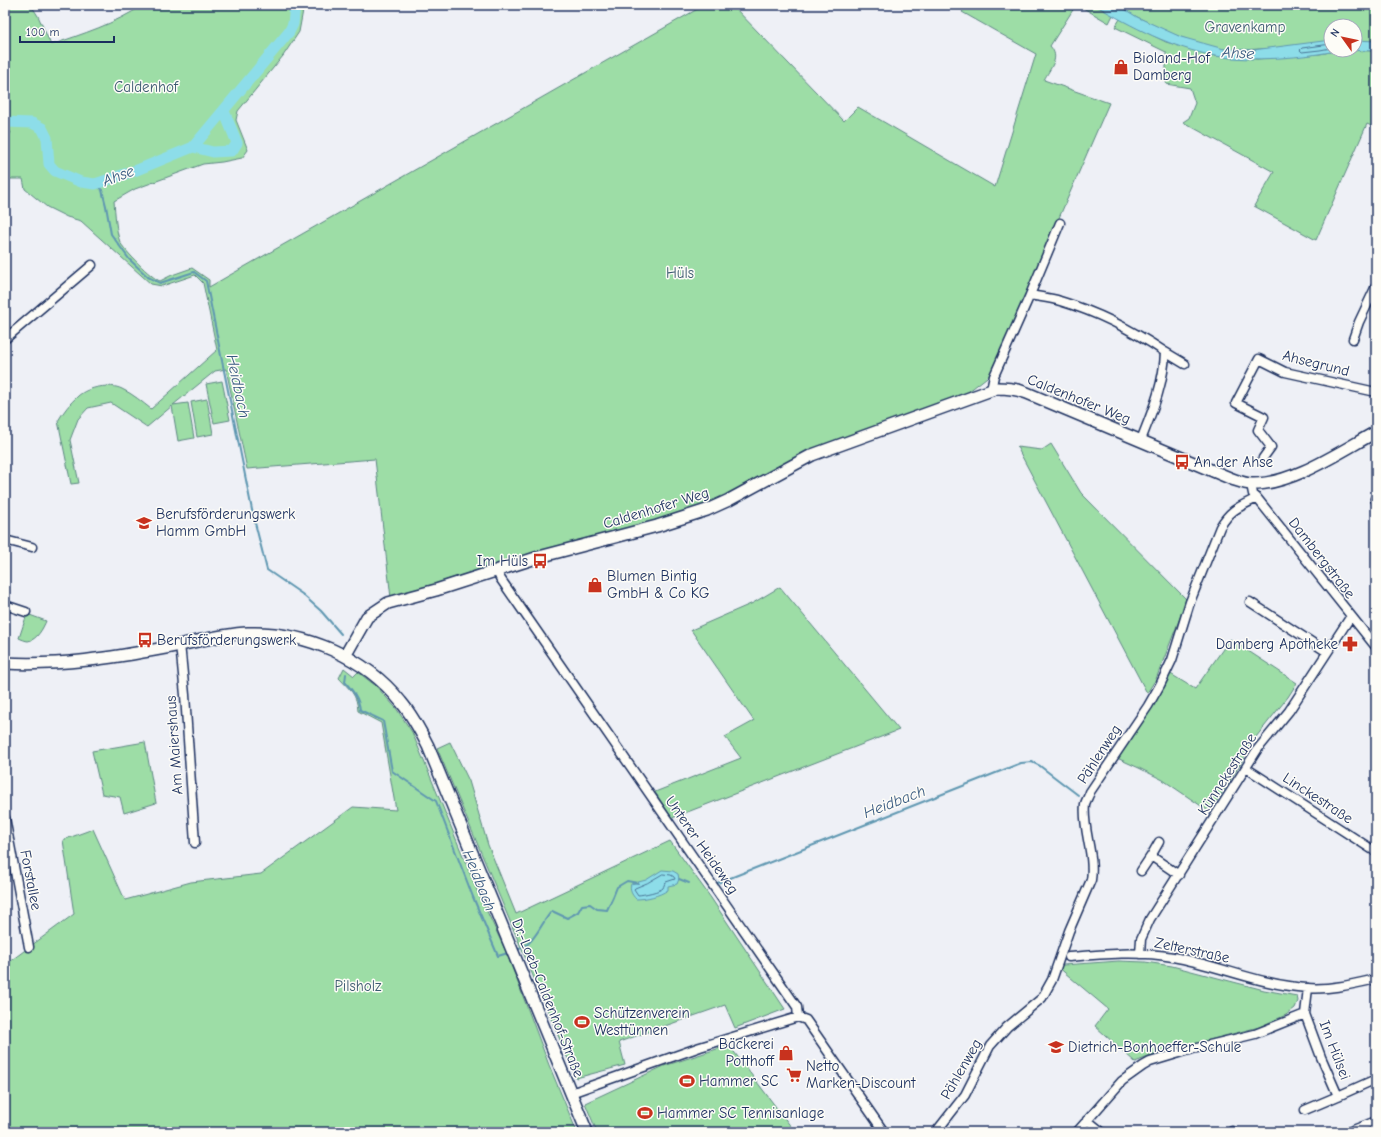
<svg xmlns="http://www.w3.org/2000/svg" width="1381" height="1137" font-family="'Comic Neue',sans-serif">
  <rect width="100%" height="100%" fill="#eef0f6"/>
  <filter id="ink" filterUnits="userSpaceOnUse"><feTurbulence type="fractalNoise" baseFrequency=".025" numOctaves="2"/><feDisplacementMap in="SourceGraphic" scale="8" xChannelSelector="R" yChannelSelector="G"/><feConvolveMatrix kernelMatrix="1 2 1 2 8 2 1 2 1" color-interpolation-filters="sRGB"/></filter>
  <g filter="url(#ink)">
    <path fill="#9ddda6" stroke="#5c8682" d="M5,5h26l7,11 13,29c31,-11 64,-21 92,-40h161l-5,27 -16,24 -45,55 -2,9 12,30 -6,8 -20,4 -19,2 -68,25 -21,12c1,11 2,31 6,41 4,8 31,36 40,39l12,-6 20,-7 17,12v7l492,-280 -1,-2h32l112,116 14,-14 137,80 41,-133 -74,-42 5,-7h109l-26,41c11,12 0,22 -6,34l65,23 -118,271 -27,21 -257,110 -50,18 -163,42 -103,33 -16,-139 -128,10 -21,-100 -11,2 -42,34 15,-2 6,35 -16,3 -6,-35 -25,21 -36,-24 -23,5 -10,11 -8,21 9,43 -8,1 -13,-63c5,-9 12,-18 20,-25 10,-9 32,-13 44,-7 11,5 20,13 29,20l66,-59 -14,-67 -8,-8 -33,11 -11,-2 -70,-63 -14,-4 -20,-10 -22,-18 -2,-10h-14l-4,-3v-33l6,-11h-6z
      M1078,5h17l18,10 -4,8z
      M1114,5h262v38l-21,-2v-15h-24v17c-19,2 -39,3 -58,5 -16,1 -33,3 -49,1 -39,-6 -75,-26 -110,-44z
      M1120,19l46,23 49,14 42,3 63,-5 20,-4 36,1v77l-9,-4 -51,116 -62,-34 20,-34 -91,-50 6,-4 6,-15 -5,-15 -24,-4v-32l-51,-25z
      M222,381l8,39 -16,3 -8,-39z
      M207,399l6,35 -16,3 -6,-35z
      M1051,444l30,49 106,107 -31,79 -9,14 -130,-246 25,3z
      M780,587l119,143 -227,88 -17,-26 86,-34 -16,-21 29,-16 -63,-91 62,-27z
      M27,614l19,7c-3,7 -9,19 -18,20 -2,0 -7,-2 -9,-3z
      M1230,639l67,44 -9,14 -36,45 -11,21 -31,49 -47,-32 -24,-12 -22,-10 52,-85 26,16z
      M344,668l10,8 4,-4 18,14 20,22 16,24 65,158 30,64 42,111 28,67h-572v-167l69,-51 -11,-74 30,-11 32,71 66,-18 70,-8 92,-67 43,3 -15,-87 -23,-12c-1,-17 -8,-21 -19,-33z
      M145,742l11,61 -32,10 -4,-16 -18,-3 -10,-43z
      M450,742l19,39 19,64 28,69 154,-73 41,57 74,111 -50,19 -10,-23 -106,37 6,23 -49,13 -139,-330z
      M1119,961l26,1 27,4 92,24 33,6 1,5 -3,7 -9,7 -27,12 -100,26 -24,9 -40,-36 13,-17 -50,-42 3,-4 2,2z
      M728,1044l67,88h-198l-12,-29 79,-37 56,-18z"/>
    <path fill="#8ddde9" stroke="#5f97b1" d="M1095,5h23l19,12 44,20 43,12 29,1 78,-10v10h9c-35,8 -90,12 -125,6 -43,-8 -83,-29 -120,-51z
      M1355,40l21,1v10l-35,-1h14z
      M662,870l11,1 5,3 1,5 -2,5 -9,2v4c-9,6 -22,9 -32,9 -4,-4 -7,-9 -5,-15l15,-4z"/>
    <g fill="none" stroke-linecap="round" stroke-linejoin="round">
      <path stroke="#497596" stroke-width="1" d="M1331,44l-29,4 -2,2 2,2 18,-2 11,-2
        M663,874l8,1 3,2 1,2 -9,3c-2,2 -2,4 -3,6 -2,3 -21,7 -25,7l-4,-6 1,-1 12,-5z"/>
      <path stroke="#5f97b1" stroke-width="2" d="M95,184l7,6 4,16 5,28 18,25 19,18 12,6 34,-11 12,9 47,234 14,55 35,24 19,17 20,23
        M346,674l-1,8c7,8 14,16 15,28l23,11 9,50 44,30 37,96 25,59 10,-3
        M679,879l10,4
        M715,884l306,-121 11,-1 8,4 38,29
        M516,950c19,-5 24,-26 36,-39l15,7 11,-6 4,-7 8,-1 7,5 10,1 6,-13 4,-10 10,-6 11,2"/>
      <path stroke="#8ddde9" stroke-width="11" d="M5,122l27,1 10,5 5,10 2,26 6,7 26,11 14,2 42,-14 56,-23 96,-115 4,-8 2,-19
        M193,147l20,5 19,-1 5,-8 -13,-32"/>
      <g stroke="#1b2f5e" stroke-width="11">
        <path id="minor" d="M1030,295c10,2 21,3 30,6 37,11 74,30 105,51 -1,32 -13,60 -24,88
          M5,339l87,-74
          M1353,339l6,-17 17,-36
          M1165,352l20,12
          M991,390l3,-14 36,-81 30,-72
          M1263,458l8,-11 -13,-17 6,-13 -28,-14 23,-44 26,13 91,20
          M1251,484l2,10 4,4 119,149
          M1376,498l-1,1 1,2
          M5,540l27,7
          M497,571l3,7 297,429 1,10
          M1250,602l77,50
          M5,605l21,7
          M180,644l5,51 10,148
          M1246,768l130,84
          M5,818l24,129
          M1151,856l8,-14
          M1141,871l10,-15 28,19
          M1140,954l1,-15 9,-20 107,-169 32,-39 62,-95
          M1069,957c35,-3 70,-6 104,0 45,8 87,28 134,31 23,2 47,-4 69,-9
          M1305,1014l16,43 17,39 38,-17
          M798,1017l8,3 78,112
          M571,1093l129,-46 98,-30
          M1305,1110l33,-14
          M1087,1120l15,12
          M1232,1131v1
          M936,1132l29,-37 25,-49 17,-19 35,-29 10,-18 17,-49 22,-51c4,-26 -9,-51 -6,-76 1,-4 4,-8 5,-12l58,-86 12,-21 12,-25 18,-58 30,-75c11,-18 19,-20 37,-29
          M1077,1132l45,-51 21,-15 7,-4 43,-13 62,-15 50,-20 3,-26
          M1348,1132l28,-11"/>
      </g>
      <g stroke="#1b2f5e" stroke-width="14">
        <path id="secondary" d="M345,656l22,-39 21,-14 48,-13 103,-33 118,-31 50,-16 22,-10 83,-45 185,-67c11,0 20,1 30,5l205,86c6,2 13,5 20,5 40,1 89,-33 124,-52
          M5,663c54,3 107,-5 160,-15 27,-5 55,-14 83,-15 57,-2 117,24 153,69 11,13 19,28 27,44l159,386"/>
      </g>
      <use href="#minor" stroke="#fdfcf7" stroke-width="8"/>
      <use href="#secondary" stroke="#fdfcf7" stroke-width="11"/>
    </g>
  </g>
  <defs>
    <g id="shop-bare" transform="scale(1.2)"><path d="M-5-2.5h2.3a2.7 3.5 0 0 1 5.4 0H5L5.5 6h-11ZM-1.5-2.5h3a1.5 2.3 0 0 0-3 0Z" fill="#c8321e" stroke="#fdfcf7" stroke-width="2.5" paint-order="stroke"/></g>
    <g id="bus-bare" transform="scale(1.2)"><path d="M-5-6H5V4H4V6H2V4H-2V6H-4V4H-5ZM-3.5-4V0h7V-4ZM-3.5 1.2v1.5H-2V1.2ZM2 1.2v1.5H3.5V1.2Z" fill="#c8321e" stroke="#fdfcf7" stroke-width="2.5" paint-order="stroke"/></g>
    <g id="school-bare" transform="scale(1.2)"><path d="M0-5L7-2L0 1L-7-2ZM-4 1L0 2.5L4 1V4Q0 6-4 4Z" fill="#c8321e" stroke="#fdfcf7" stroke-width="2.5" paint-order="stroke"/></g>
    <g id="pharmacy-bare" transform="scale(1.2)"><path d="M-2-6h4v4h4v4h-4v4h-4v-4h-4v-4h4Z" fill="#c8321e" stroke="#fdfcf7" stroke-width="2.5" paint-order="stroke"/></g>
    <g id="stadium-bare" transform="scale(1.2)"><path d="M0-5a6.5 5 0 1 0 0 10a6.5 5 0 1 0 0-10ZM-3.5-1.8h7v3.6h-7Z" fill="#c8321e" stroke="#fdfcf7" stroke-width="2.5" paint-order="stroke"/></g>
    <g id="supermarket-bare" transform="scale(1.2)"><path d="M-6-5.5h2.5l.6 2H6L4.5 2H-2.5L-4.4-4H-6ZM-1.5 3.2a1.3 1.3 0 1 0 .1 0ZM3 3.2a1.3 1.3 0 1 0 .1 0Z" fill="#c8321e" stroke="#fdfcf7" stroke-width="2.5" paint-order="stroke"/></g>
  </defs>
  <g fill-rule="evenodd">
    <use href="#shop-bare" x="1121" y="67"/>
    <use href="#bus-bare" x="1182" y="462"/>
    <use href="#school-bare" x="144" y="523"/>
    <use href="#bus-bare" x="540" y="561"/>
    <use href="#shop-bare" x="595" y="585"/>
    <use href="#bus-bare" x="145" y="640"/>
    <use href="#pharmacy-bare" x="1350" y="644"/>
    <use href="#stadium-bare" x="582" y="1022"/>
    <use href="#school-bare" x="1056" y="1047"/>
    <use href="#shop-bare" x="786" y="1053"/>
    <use href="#supermarket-bare" x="794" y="1075"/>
    <use href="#stadium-bare" x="687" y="1081"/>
    <use href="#stadium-bare" x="645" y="1113"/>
  </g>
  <g text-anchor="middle" stroke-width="3" stroke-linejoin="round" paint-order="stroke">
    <g font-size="15" fill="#3c5a70" stroke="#fdfcf7">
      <text x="1245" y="32">Gravenkamp</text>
      <text x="146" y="92">Caldenhof</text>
      <text x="680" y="278">Hüls</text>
      <text x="358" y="991">Pilsholz</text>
    </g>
    <g font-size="15" fill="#1b2f5e" stroke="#fdfcf7" text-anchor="start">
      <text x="1133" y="63">Bioland-Hof<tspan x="1133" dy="17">Damberg</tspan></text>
      <text x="1194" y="467">An der Ahse</text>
      <text x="156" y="519">Berufsförderungswerk<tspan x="156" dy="17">Hamm GmbH</tspan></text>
      <text x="528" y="566" text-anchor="end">Im Hüls</text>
      <text x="607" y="581">Blumen Bintig<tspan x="607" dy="17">GmbH &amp; Co KG</tspan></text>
      <text x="157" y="645">Berufsförderungswerk</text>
      <text x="1338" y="649" text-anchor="end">Damberg Apotheke</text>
      <text x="594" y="1018">Schützenverein<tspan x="594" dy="17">Westtünnen</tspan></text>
      <text x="774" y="1049" text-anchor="end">Bäckerei<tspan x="774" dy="17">Potthoff</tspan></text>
      <text x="1068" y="1052">Dietrich-Bonhoeffer-Schule</text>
      <text x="806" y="1071">Netto<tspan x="806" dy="17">Marken-Discount</tspan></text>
      <text x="699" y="1086">Hammer SC</text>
      <text x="657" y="1118">Hammer SC Tennisanlage</text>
    </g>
    <g font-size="15" fill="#1b2f5e" stroke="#fdfcf7">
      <text transform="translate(1316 363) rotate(14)" y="5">Ahsegrund</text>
      <text transform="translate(1079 399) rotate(22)" y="5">Caldenhofer Weg</text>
      <text transform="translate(656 508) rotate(-17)" y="5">Caldenhofer Weg</text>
      <text transform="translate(1322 558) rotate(52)" y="5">Dambergstraße</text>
      <text transform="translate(174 745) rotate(-94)" y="5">Am Maiershaus</text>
      <text transform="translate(1099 754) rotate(-57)" y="5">Pählenweg</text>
      <text transform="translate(1227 774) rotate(-57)" y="5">Künnekestraße</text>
      <text transform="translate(1318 798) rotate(33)" y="5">Linckestraße</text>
      <text transform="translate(702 845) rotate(55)" y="5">Unterer Heideweg</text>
      <text transform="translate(31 880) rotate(79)" y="5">Forstallee</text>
      <text transform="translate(1192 950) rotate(12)" y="5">Zelterstraße</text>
      <text transform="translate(548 998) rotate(68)" y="5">Dr.-Loeb-Caldenhof-Straße</text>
      <text transform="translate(1335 1050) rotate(69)" y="5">Im Hülsei</text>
      <text transform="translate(961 1069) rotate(-60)" y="5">Pählenweg</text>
    </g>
    <g font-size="16" font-style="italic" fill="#385a81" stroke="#fdfcf7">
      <text transform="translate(1238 52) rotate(3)" y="6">Ahse</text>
      <text transform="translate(118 175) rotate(-21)" y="6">Ahse</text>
      <text transform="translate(239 386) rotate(78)" y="6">Heidbach</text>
      <text transform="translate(894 801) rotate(-21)" y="6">Heidbach</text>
      <text transform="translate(480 880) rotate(68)" y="6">Heidbach</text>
    </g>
  </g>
  <rect width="1381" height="1137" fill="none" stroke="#fdfcf7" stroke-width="20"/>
  <rect x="10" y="10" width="1361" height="1117" fill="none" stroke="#1b2f5e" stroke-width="1.5" filter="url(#ink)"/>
  <g transform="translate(1343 38) rotate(303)"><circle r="19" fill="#fdfcf7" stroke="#a3aaba"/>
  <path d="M0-3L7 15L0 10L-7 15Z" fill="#c8321e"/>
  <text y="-6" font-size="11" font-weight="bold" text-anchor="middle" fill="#1b2f5e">N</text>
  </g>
  <path d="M20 36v6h94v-6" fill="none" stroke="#1b2f5e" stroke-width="2"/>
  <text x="26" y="36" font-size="12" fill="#1b2f5e" stroke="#fdfcf7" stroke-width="3" paint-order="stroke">100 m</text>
</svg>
